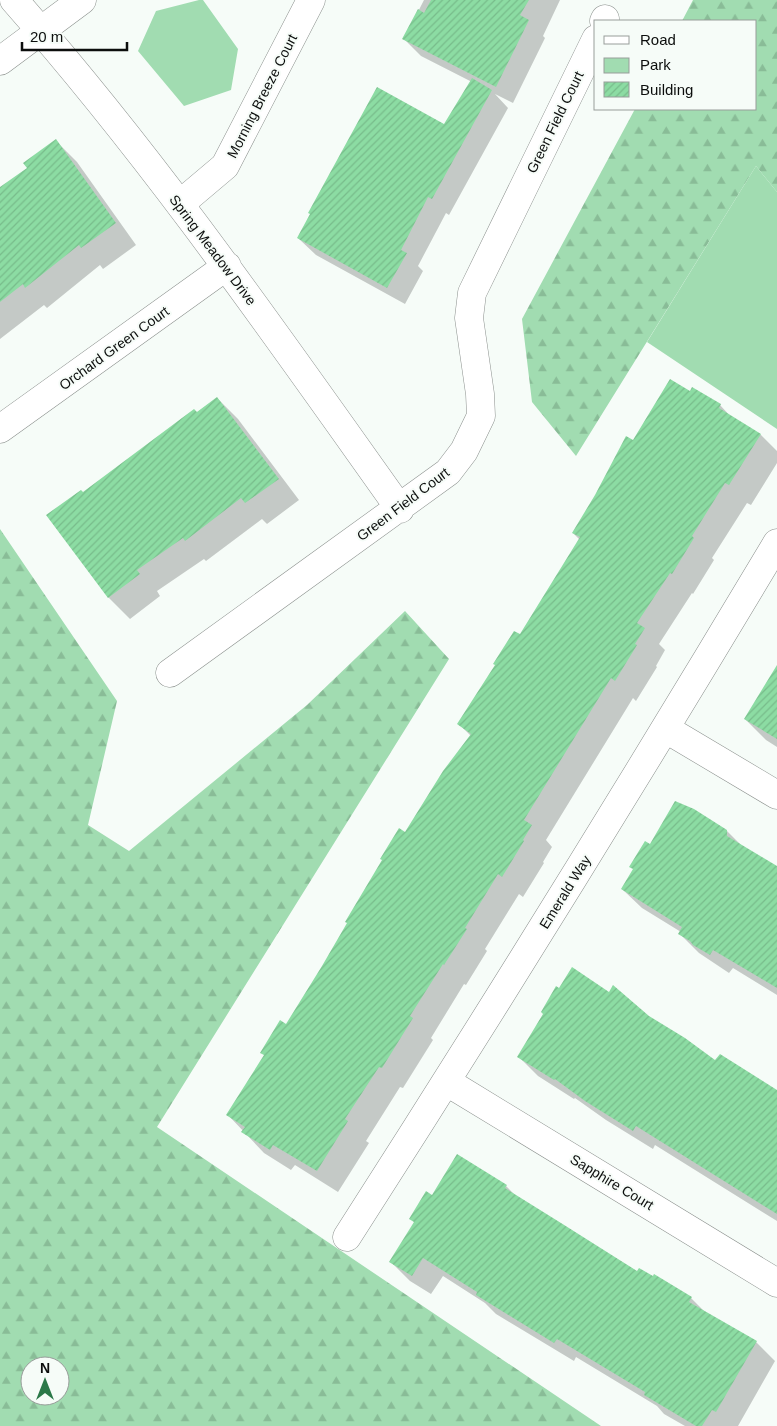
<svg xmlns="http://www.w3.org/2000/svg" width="777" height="1426" font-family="Arial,sans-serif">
  <defs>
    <pattern id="forest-firs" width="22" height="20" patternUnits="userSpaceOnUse" patternTransform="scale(1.25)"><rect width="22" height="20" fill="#a1dcb1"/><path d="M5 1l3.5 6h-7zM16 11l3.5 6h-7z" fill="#89bc97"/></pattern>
    <pattern id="building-hatch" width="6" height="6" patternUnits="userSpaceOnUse" patternTransform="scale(1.25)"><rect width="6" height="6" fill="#8cdca3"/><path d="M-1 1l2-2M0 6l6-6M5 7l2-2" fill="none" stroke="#78bc8b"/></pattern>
  </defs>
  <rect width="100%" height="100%" fill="#f6fcf8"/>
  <path fill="url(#forest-firs)" fill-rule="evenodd" d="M693,0h84v192l-21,-26 -180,290 -44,-54 -10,-83 113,-210h121v-88h-74z
    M0,529l117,172 -29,124 41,26 178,-146 98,-94 44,48 -292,468 444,299h-601zM30,1366h30v30h-30z"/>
  <path fill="#a1dcb1" d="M199,0h4l35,49 -7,41 -47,16 -46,-55 18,-40z
    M756,166l21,26v237l-130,-87z"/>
  <path fill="#0003" d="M424,0h136l-17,36 2,2 -32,65 -18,-9 13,14 -59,107 -3,-2 -28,53 5,5 -18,33 -89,-49 -18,-17 146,-112 28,-44 -51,-26 -17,-17z
    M56,141l21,21 59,83 -33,24 -3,-4 -53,43 -3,-3 -44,34v-151l28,-20z
    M690,392l30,13 12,13 29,17 16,16v12l-26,42 -4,-2 -35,55 2,2 -21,34 -1,-1 -33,51 6,6 -9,16 1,1 -21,34 -3,-3 -87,142 6,7 -9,15 1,1 -21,34 -4,-3 -34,55 2,2 -21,34 -2,-1 -33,54 2,2 -30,48 -3,-1 -34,54 3,2 -31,49 -43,-27 -4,5 -27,-17 -36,-38 58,-89 119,-192 66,-98 -12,-12 61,-88 60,-96 -7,-7 60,-91z
    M217,398l21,21 61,81 -32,24 -5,-5 -56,42 -2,-2 -47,32 3,5 -30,23 -21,-21 -61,-82 35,-23z
    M777,670v77l-11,-7 -21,-21z
    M727,831l15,15 35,21v128l-44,-27 -4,5 -30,-20 -19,-19 1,-2 -39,-24 -20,-19 28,-44z
    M648,1017l68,45 61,29v130l-122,-76 -2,4 -47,-29 -31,-22 -1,1 -36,-23 -20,-20z
    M506,1186l12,12 120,74 53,26 15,15 50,29 19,19 -37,65h-53l-21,-12 -7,-8 -81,-49 -2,4 -78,-47 -11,-11 -42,-27 -12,18 -21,-13 -19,-19 41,-65z"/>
  <path fill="url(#building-hatch)" d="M431,0h98l-9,15 9,5 -33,67 -94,-48 16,-30 6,4z
    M472,78l20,12 -60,109 -4,-2 -27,53 6,3 -20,35 -90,-50 13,-24 -2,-1 69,-126 67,37z
    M56,139l60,84 -35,25 -2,-3 -54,43 -2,-4 -23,18v-115l27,-19 -4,-5z
    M670,379l20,12 2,-4 29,17 -2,4 42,26 -32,51 -4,-2 -33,53 2,2 -22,36 -2,-1 -33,50 8,5 -10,16 2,1 -22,36 -4,-3 -87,142 8,5 -9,15 1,1 -22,36 -4,-3 -33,54 2,1 -23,36 -1,-1 -33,52 3,2 -31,50 -3,-1 -34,52 3,2 -31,50 -44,-26 -3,5 -29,-18 4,-5 -19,-12 38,-60 -4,-2 20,-33 6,4 36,-58 25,-43 -2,-1 37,-62 -2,-1 19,-31 6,4 38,-61 28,-37 -14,-10 38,-59 -2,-1 21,-33 6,3 60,-97 -8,-4 23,-38 31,-59 7,4z
    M217,397l62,82 -34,24 -4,-5 -56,43 -2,-3 -46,32 3,4 -32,24 -62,-83 35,-25 2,2 111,-83 3,3z
    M777,665v74l-33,-20z
    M675,801l19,8 33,21v6l50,30v122l-64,-38 -3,5 -17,-10 -3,-4 -12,-7 4,-7 -61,-38 12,-20 -4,-2 16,-26 5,3z
    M572,967l37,25 4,-7 36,31 36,22 30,22 5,-6 57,36v124l-141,-88 -3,5 -48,-30 -30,-22 -1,1 -37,-23 26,-43 -2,-2 15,-26 3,2z
    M457,1154l50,31 -2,3 56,35 76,48 2,-3 14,8 1,-2 38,23 -3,5 68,39 -41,71 -4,-2 -10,16h-6l-52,-31 1,-3 -88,-53 -3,4 -78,-48 1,-3 -54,-34 -11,18 -23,-14 25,-40 -5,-3 17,-28 6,4z"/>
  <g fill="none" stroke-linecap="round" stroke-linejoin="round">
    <g stroke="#8a8f8c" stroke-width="29">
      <path id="minor" d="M14,0c141,160 262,335 386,509
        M604,21l1,-2
        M0,61l82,-61
        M180,204l45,-38 86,-166
        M0,429l227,-163
        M170,673l278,-201 16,-21 17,-35 -1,-22 -11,-76 3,-25 124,-254
        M666,729l111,66
        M447,1082l330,201
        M347,1237c147,-229 290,-460 430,-694"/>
    </g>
    <use href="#minor" stroke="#fff" stroke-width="28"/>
  </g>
  <g text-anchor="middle" stroke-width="4" stroke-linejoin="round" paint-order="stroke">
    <g font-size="14" fill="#0c0e0d" stroke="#f6fcf8">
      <text transform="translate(262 96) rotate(-63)" y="5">Morning Breeze Court</text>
      <text transform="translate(555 122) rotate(-64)" y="5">Green Field Court</text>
      <text transform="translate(213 250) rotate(53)" y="5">Spring Meadow Drive</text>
      <text transform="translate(114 348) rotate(-36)" y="5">Orchard Green Court</text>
      <text transform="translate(403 504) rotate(-37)" y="5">Green Field Court</text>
      <text transform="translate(565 892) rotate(-58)" y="5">Emerald Way</text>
      <text transform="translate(612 1182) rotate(31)" y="5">Sapphire Court</text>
    </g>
  </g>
  <rect x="594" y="20" width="162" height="90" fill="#f6fcf8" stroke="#989d9a"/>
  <rect x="604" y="36" width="25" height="8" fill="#ffffff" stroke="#989d9a"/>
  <text x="640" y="45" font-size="15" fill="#0c0e0d">Road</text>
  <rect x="604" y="58" width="25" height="15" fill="#a1dcb1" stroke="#989d9a"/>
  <text x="640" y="70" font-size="15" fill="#0c0e0d">Park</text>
  <rect x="604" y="82" width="25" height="15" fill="url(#building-hatch)" stroke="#989d9a"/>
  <text x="640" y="95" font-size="15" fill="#0c0e0d">Building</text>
  <g transform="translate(45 1381)"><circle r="24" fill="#f6fcf8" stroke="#989d9a"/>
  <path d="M0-4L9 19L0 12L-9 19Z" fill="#2b7848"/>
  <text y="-8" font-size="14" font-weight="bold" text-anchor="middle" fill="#0c0e0d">N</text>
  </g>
  <path d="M22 42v8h105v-8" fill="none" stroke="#0c0e0d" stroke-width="2.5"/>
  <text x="30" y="42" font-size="15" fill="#0c0e0d" stroke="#f6fcf8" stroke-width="4" paint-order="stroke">20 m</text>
</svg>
